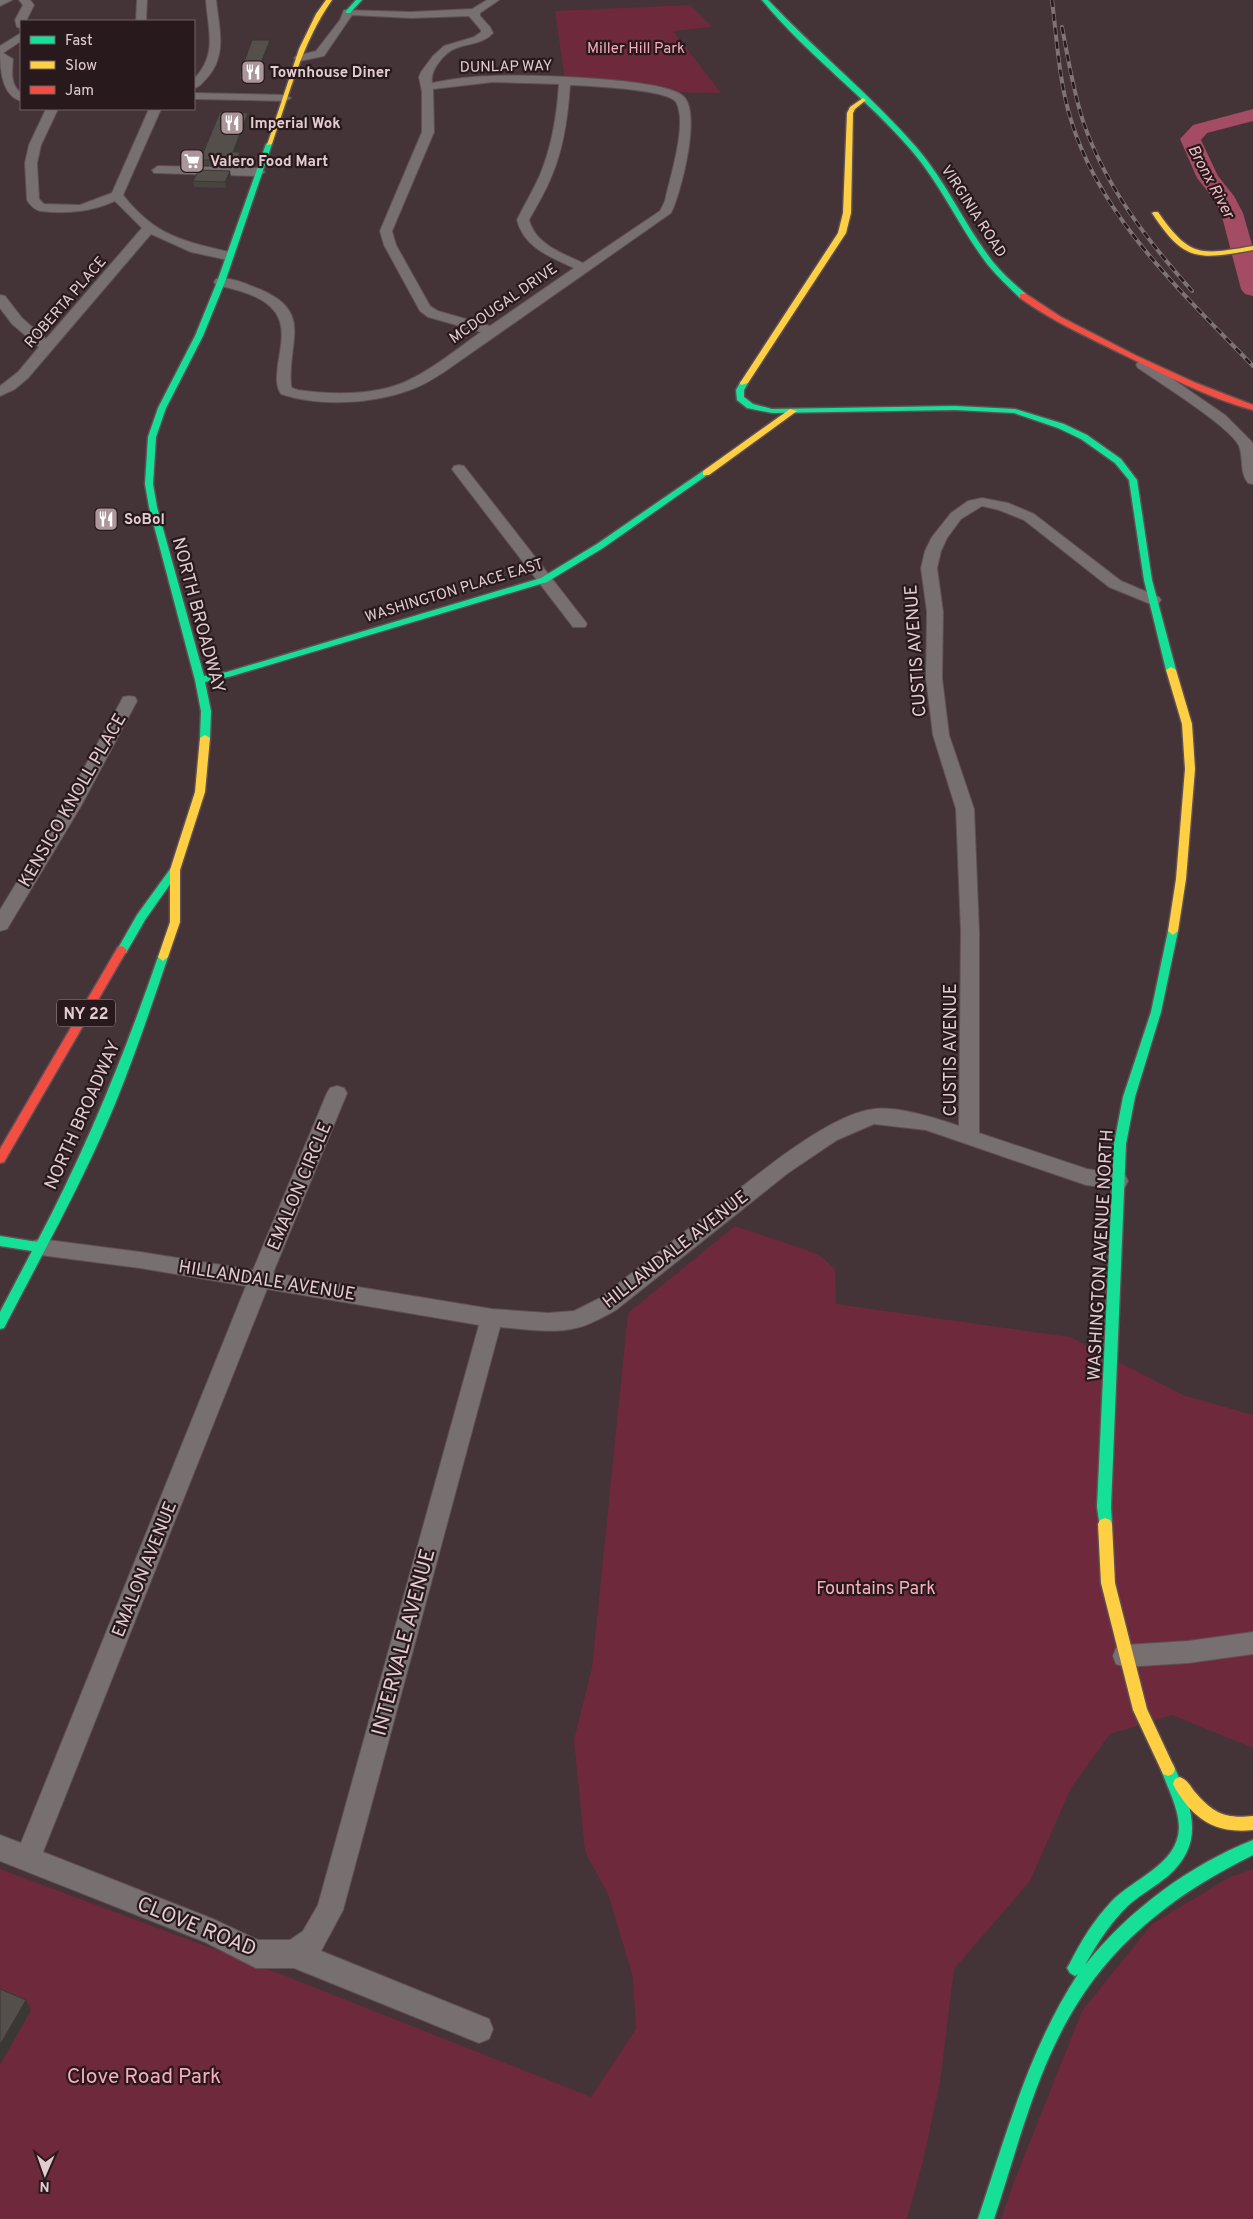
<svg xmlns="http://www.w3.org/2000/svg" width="1253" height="2219" font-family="Overpass,sans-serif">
  <rect width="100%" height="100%" fill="#443337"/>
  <path fill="#6f293d" d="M690,5l22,22 -39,4 48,62 -53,-1 -103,-11 -10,-70z
    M735,1226l77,26 11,6 12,11 1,35 234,33 113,58 70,20v333l-81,-33 -62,19 -39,54 -41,93 -76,88 -14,113 -17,79 -16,58h-907v-350l283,106 308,122 45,-68 -3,-52 -25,-83 -23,-42 -11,-112 18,-72 36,-355z
    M1253,1869v350h-252l16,-45 65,-163 70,-87 78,-47z"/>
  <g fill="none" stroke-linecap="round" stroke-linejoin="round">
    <path stroke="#a44c64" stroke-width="3" d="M1251,282l2,1"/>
    <path fill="#a44c64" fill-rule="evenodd" d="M1253,109v12l-46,12 -6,7 17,36 16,20 9,17 10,35v48l-8,-2 -4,-5 -20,-76 -8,-15 -16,-20 -17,-39 13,-14z"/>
    <g stroke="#5f5053" stroke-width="2">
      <path id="street" d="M0,0h12l-12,6z
        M19,0h11l4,5 -8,16h-5v7l-4,-1 -2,-7 8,-15z
        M137,0h10l-1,21h-10z
        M206,0h10c3,28 12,56 -10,79 -4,4 -6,8 -12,9v-9c24,-25 14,-48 12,-79z
        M487,0h12l-19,13v3l10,11 3,6c-11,12 -27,10 -41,17 -10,6 -22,21 -20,33 20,-4 40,-7 60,-7 32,-2 172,2 191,20 19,16 -2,97 -12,117l-227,159c-11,7 -22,14 -34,18 -38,14 -91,17 -129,4 -6,-9 -4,-19 -3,-30 2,-13 6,-29 2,-42 -7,-25 -42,-32 -64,-37l-2,-3 2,-3c12,-3 28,4 38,8 62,23 33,53 37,98l1,3 6,2c35,5 81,6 113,-11 25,-12 47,-31 70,-47l-53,-15 -8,-6 -36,-66 -4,-14 42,-99v-40l-3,-15 2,-5 12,-16 11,-10 30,-9 7,-5v-2l-12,-14 -58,2 -59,-3 -28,41 -24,5 -6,-3 2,-2 20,-5 24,-31 4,-10 67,2 61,-3zM493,82l66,2c-2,31 -7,62 -19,91 -7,16 -16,30 -23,45 7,28 34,37 57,48l-84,58 -52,-15 -8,-5 -34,-61 -4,-14 42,-99 -1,-43zM570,85c19,1 97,4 106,17 12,21 -6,75 -11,99l-5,10 -77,52c-21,-10 -47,-18 -54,-43 8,-15 17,-29 23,-45 12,-28 16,-60 18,-90z
        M21,33v8l-18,12 10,6c-1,13 -3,25 8,34v8c-21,-6 -21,-36 -21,-55z
        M194,93l91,2 6,3 -6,3 -91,-2z
        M46,109h12l-17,36 -4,18 2,36 5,5 36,1 32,-12 37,-84h12l-38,86c33,42 61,46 110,58l1,3 -6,4 -37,-8 -40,-18 -123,144 -13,11 -15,7v-10l18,-14 21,-25 -27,-23 -12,-16v-13l5,1 17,22 24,21 96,-111 -27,-27c-25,11 -48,13 -75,10 -6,-2 -10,-6 -13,-11l-2,-37 4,-18z
        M158,166l101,2 6,4 -6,4 -105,-3 -2,-3z
        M1143,361l5,1 77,53 26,26 2,3v40l-5,-1c-9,-12 -4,-24 -9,-37 -7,-18 -82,-65 -101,-78l-2,-3 2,-3z
        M459,465l5,1 121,155 2,3 -2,3h-12l-119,-155 -2,-3 2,-3z
        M982,498l26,5 26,11 87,67 38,16 2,3 -2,3 -6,2 -44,-18 -85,-67 -25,-10 -17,-4 -21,13 -14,19 -6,13 -4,17 6,44 -1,66 7,57 25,74 5,123v201l108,36 38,6 3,6 -3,6 -7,2 -32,-4 -160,-55 -52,-6 -37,16 -49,33 -172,137c-13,7 -26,15 -40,18 -24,6 -51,1 -76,-1l-157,583 -22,41 168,68 4,10 -4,10 -10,4 -185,-75h-38l-51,-26 -205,-81v-26l21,8 225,-557 -106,-18 -100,-13 -7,-2 -4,-6 4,-6 7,-2 100,13 113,18 74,-177 3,-5 7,-2 7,2 3,5 -74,180 219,36 56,4 26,-2 26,-13c38,-30 76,-60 114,-89 37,-29 114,-95 160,-100 23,-3 62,9 85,17l2,-194 -5,-123 -23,-74 -7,-57 1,-66 -6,-44 4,-17 7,-14 19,-24 17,-12zM267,1289l212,36 -161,580 -15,26 -13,9h-32l-45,-21 -170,-67z
        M129,696l6,1 2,4 -56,105 -74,123 -7,2v-21l63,-104 58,-105 2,-4z
        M1253,1632v22l-65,9 -63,4 -9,-3 -3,-8 3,-8 9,-3 63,-4z"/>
    </g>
    <g stroke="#5f5053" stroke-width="3">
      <path id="fast" d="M356,0h6l-12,13h-4v-2z
        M762,0h6c48,51 103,95 149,148 30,35 48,78 76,114 10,12 21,22 33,32v4h-6c-11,-11 -22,-21 -32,-33 -28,-36 -46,-79 -76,-114 -46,-54 -105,-96 -150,-151z
        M269,142l3,2 -47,138 -22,54 -37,72 -10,29 -3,47 4,23 47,169 23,-4 314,-94 56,-34 106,-73h3l4,2 -107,75 -56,34 -315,94 -27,6 6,29 -1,27 -5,3 -5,-3 1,-27 -6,-31 -46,-173 -4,-23 3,-47 10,-29 37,-72 22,-54 49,-138z
        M741,381l7,2 -4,7v7l9,7 19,5 183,-3 60,3 49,15 23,11 34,24 16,21 15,100 24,90 -5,3 -5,-3 -22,-90 -15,-100 -14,-17 -34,-24 -23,-11 -44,-15 -59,-3 -183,3 -25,-5 -10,-8 -1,-10z
        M175,867l5,3 -35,50 -19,33h-8l-1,-3 20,-35 34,-47z
        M1173,927l5,4 -17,81 -26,85 -9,47 -15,363 1,17 -2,4 -5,2 -5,-2 -3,-21 17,-363 9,-47 28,-85 17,-81z
        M163,953l5,4c-21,62 -42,125 -69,184 -29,64 -63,125 -95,187l-4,1v-17l32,-61 -32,-5v-10l37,6c49,-93 87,-186 121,-285z
        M1168,1762l5,2c18,41 34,78 -5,112 -12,10 -25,17 -37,27 -19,17 -33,39 -46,62 44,-55 103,-99 168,-125v15c-71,35 -134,81 -176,149 -41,65 -59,143 -83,215h-16c28,-84 51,-170 100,-245l-3,2 -5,-3 -3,-5 3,-5c11,-22 24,-43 41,-61 21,-23 67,-37 68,-74 0,-20 -12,-41 -18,-59l2,-5z"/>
    </g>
    <g stroke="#5f5053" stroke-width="3">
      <path id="slow" d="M326,0h6c-30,43 -43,95 -60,144l-5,1 32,-96 17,-35z
        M863,98l3,2 -11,9 -2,4 -2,100 -5,20 -98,150 -7,2 -1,-2 98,-150 5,-20 4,-100 3,-6z
        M1154,212h4c32,46 42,43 95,34v4c-55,10 -69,12 -101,-37z
        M790,409l7,2 -88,64h-6v-4z
        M1171,667l5,3 16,54 3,45 -9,110 -8,52 -5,4 -5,-4 8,-52 9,-110 -3,-45 -16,-54z
        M205,735l5,3 -5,54 -25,78v52l-12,35 -5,4 -5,-4 12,-35v-52l25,-78 5,-54z
        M1105,1518l5,2 2,4 3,59 32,126 28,60 -2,5 -5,2 -5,-2 -30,-64 -32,-127 -3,-59 2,-4z
        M1180,1777c7,3 10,8 14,14 19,22 30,28 59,25v14c-28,3 -49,-4 -67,-26 -5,-7 -10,-13 -13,-20l2,-5z"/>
    </g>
    <g stroke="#5f5053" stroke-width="3">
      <path id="jam" d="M1020,294h6l35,23 76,39 59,27 57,22v5c-45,-12 -88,-35 -129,-55 -36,-18 -72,-34 -104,-57z
        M122,946l5,4 -123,212 -4,1v-14l118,-202z"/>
    </g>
    <use href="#street" fill="#786f71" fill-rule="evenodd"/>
    <use href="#fast" fill="#16e098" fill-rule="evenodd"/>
    <use href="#slow" fill="#ffcf43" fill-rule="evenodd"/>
    <use href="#jam" fill="#f24e42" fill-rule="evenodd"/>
    <g stroke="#7e7375" stroke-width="4">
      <path id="rail" d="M1052,0c5,40 7,82 19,120 30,99 113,174 182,246
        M1062,27c6,31 11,63 21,94 22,65 64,119 109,170"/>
    </g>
    <use href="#rail" stroke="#28191c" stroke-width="2.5" stroke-dasharray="7" stroke-linecap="butt"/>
  </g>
  <path fill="#484440" d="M271,46l-14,33h-17v-6z
    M249,118l-13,34 4,6 -3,8 -37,-1v-5z
    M231,177l-5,11 -32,-1 -1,-6z"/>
  <path fill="#3b3734" d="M270,40l1,6 -14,33v-6z
    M248,113l1,5 -15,39 -1,-5z
    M240,152v6l-3,8 -1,-6z
    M230,171l1,6 -5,11 -1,-6z
    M26,2000l5,10 -31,55v-20z"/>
  <path fill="#544f4b" stroke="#3b3734" d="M252,40h18l-13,33h-17z
    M220,112l28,1 -15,39h7l-4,8h-36z
    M199,170l31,1 -5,11 -32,-1z
    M0,1989l26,11 -26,45z"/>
  <defs>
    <g id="restaurant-square" transform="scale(1.25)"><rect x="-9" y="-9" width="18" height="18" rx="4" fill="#ab969a" stroke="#28191c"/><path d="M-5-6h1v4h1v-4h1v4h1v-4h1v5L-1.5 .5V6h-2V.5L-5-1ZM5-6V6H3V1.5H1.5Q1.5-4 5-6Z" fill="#fff"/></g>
    <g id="supermarket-square" transform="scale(1.25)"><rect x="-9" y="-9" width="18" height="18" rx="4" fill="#ab969a" stroke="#28191c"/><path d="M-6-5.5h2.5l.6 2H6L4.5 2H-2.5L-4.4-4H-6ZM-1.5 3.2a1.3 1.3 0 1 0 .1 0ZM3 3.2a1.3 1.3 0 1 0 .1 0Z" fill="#fff"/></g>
  </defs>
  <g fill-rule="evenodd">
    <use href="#restaurant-square" x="253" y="72"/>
    <use href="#restaurant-square" x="232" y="123"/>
    <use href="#supermarket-square" x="192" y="161"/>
    <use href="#restaurant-square" x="106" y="519"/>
  </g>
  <g text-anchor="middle" stroke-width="4.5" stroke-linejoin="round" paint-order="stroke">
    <g font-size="15" fill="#faacbc" stroke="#28191c">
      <text x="636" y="53">Miller Hill Park</text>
    </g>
    <g font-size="15" fill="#e2ccd0" stroke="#28191c">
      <text transform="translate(506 66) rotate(-1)" y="5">DUNLAP WAY</text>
      <text transform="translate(974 211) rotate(57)" y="5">VIRGINIA ROAD</text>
      <text transform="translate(65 302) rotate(-49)" y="5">ROBERTA PLACE</text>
      <text transform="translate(503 303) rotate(-35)" y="5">MCDOUGAL DRIVE</text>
      <text transform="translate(454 590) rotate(-17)" y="5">WASHINGTON PLACE EAST</text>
    </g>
    <g font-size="15" font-weight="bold" fill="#e2ccd0" stroke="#28191c" text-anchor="start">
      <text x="270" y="77">Townhouse Diner</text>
      <text x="250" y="128">Imperial Wok</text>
      <text x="210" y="166">Valero Food Mart</text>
      <text x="124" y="524">SoBol</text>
    </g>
    <g font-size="16" font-style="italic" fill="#f1bcc6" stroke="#28191c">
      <text transform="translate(1212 181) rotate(62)" y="6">Bronx River</text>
    </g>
    <rect fill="#28191c" stroke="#aa969a" stroke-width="1" x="57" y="999.5" width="58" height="27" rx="4"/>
    <g font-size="16" font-weight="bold" fill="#e2ccd0">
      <text x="86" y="1019">NY 22</text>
    </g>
    <g font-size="18" fill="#e2ccd0" stroke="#28191c">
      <text transform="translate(199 615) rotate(75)" y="6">NORTH BROADWAY</text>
      <text transform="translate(915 651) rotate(-94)" y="6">CUSTIS AVENUE</text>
      <text transform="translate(72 800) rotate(-60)" y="6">KENSICO KNOLL PLACE</text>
      <text transform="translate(950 1050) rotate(-90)" y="6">CUSTIS AVENUE</text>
      <text transform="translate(82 1115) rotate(-66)" y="6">NORTH BROADWAY</text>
      <text transform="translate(299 1186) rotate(-67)" y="6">EMALON CIRCLE</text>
      <text transform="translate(675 1249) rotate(-38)" y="6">HILLANDALE AVENUE</text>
      <text transform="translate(1100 1255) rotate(-87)" y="6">WASHINGTON AVENUE NORTH</text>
      <text transform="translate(267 1280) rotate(9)" y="6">HILLANDALE AVENUE</text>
      <text transform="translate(144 1569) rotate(-68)" y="6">EMALON AVENUE</text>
    </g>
    <g font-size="18" fill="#faacbc" stroke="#28191c">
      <text x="876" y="1594">Fountains Park</text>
    </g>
    <g font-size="21" fill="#e2ccd0" stroke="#28191c">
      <text transform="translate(403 1642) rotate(-75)" y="7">INTERVALE AVENUE</text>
      <text transform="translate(197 1926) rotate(22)" y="7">CLOVE ROAD</text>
    </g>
    <g font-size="21" fill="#faacbc" stroke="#28191c">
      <text x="144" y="2083">Clove Road Park</text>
    </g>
  </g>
  <rect x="20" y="20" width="175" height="90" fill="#28191c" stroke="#726164"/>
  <rect x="30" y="36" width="25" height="8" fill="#16e098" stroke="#726164"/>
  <text x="65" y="45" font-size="15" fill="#e2ccd0">Fast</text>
  <rect x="30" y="61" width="25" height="8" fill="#ffcf43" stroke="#726164"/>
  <text x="65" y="70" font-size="15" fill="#e2ccd0">Slow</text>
  <rect x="30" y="86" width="25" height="8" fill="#f24e42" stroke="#726164"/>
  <text x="65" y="95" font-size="15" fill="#e2ccd0">Jam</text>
  <g transform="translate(45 2174) rotate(182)" stroke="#28191c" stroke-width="4" paint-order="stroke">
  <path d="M0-4L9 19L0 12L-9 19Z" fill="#e2ccd0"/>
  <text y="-8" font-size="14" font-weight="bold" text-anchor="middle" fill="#e2ccd0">N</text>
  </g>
</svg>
